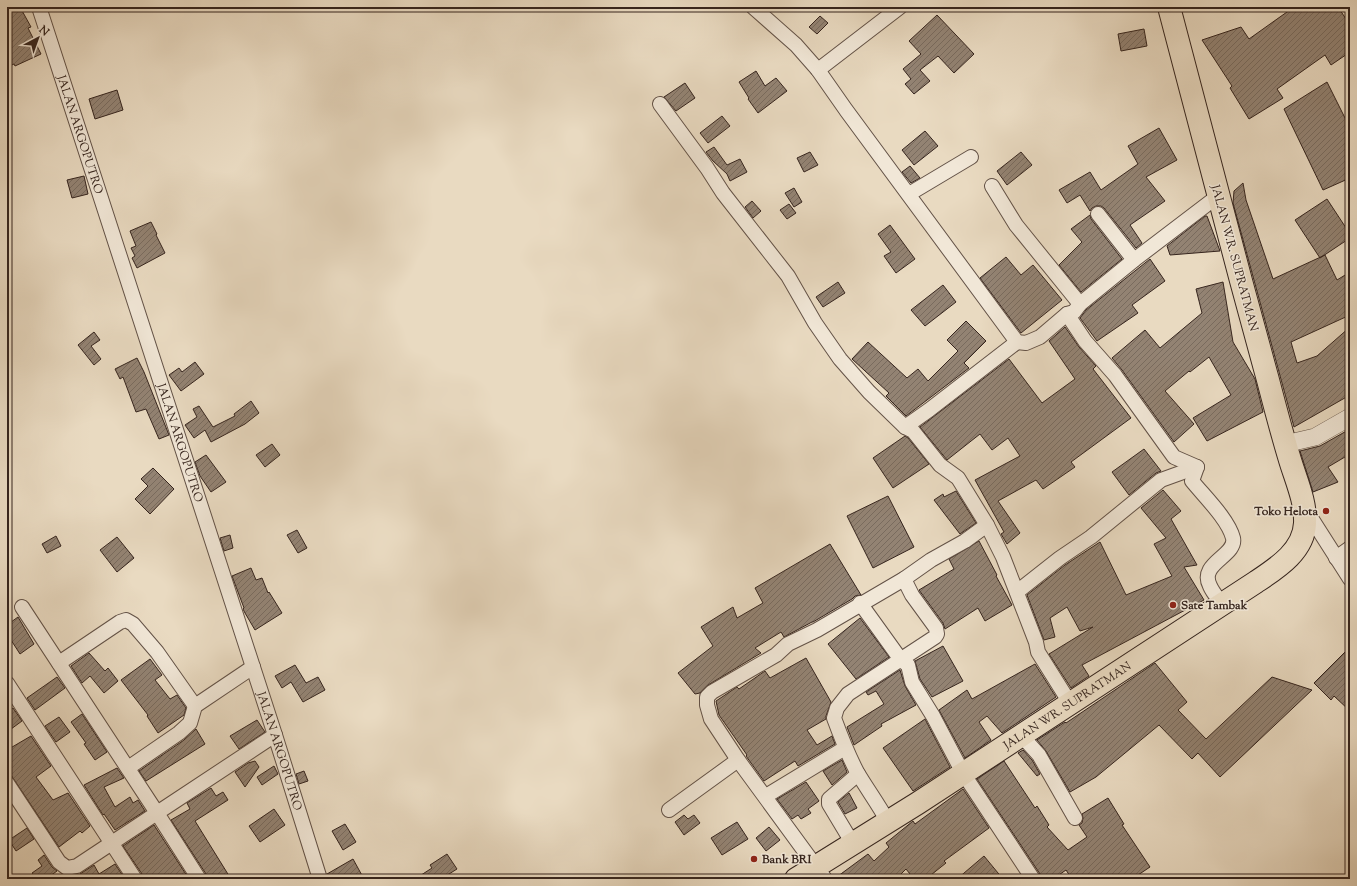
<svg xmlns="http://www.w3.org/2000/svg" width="1357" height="886" font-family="'Sorts Mill Goudy',serif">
  <defs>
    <pattern id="building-hatch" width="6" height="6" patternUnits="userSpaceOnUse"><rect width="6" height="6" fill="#938373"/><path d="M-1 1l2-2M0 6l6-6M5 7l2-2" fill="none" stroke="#796b5e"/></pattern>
  </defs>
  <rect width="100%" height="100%" fill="#e9dac1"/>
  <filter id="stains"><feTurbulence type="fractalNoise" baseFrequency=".005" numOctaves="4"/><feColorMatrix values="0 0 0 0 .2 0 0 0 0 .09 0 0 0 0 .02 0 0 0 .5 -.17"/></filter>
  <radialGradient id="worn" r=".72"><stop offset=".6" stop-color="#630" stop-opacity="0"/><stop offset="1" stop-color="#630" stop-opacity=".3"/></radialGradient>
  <path fill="url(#building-hatch)" stroke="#36251e" d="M7,7h13l11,20 -3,1 13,26 -26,12 -1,-2 -7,3z
    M1294,7h44l12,18v27l-19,13 -6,-10 -48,34 6,9 -34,21 -19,-31 2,-2 -30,-46 39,-13 8,12z
    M937,15l37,39 -20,19 -16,-17 -18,14 10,11 -16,13 -9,-10 6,-5 -8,-10 18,-15 -12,-13z
    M820,16l8,7 -11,11 -8,-7z
    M1144,29l3,17 -26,5 -3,-17z
    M756,71l9,15 11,-8 11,13 -29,22 -10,-14 1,-1 -10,-16z
    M1327,82l23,46v50l-27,12 -39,-81z
    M685,83l10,15 -19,13 -12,-14z
    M117,90l6,20 -28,9 -6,-20z
    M722,116l8,10 -22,17 -8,-10z
    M1159,128l18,32 -31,17 19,24 -35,24 12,18 -6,5 -32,-40 -3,-2h-5l-4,2 -2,3 -10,-16 -13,8 -8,-13 31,-18 11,18 37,-26 -10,-18z
    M925,131l13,15 -24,19 -12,-15z
    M714,147l13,18 13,-6 7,13 -17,9 -3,-7 -14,-13 -7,-9z
    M810,152l8,13 -14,7 -7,-14z
    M1021,152l11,13 -25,20 -10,-14z
    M910,166l10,12 -9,5 -9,-11z
    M84,176l4,18 -16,4 -5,-18z
    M1243,183l3,17 27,79 52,-24 12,25 13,-8v43l-59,27 6,21 20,-7 33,-29v68l-56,32 -61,-224 1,-12z
    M794,188l8,14 -8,5 -9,-14z
    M1327,199l23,35v4l-30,20 -25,-38z
    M752,201l9,10 -8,7 -8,-11z
    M789,204l7,9 -9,6 -7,-9z
    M1090,215l1,4 31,40 -41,33 -22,-27 23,-23 -11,-13z
    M1205,216h2l13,35 -50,4 -3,-9z
    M151,222l6,12 -1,1 9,18 -28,15 -5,-10 3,-2 -4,-8 5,-2 -6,-15z
    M890,225l25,34 -19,14 -12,-17 7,-4 -13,-18z
    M1006,257l15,18 12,-10 29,35 -41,33 -41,-55z
    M1150,259l15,22 -33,24 6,8 -41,28 -17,-23 6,-8z
    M838,282l7,11 -22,14 -7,-10z
    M1223,282l10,60 22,37 8,33 -56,29 -14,-23 38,-23 -22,-38 -19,15 -1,-1 -24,20 29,33 -20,18 -52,-72 -10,-12 33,-28 15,18 42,-35 -6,-24z
    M943,285l13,17 -31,24 -14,-16z
    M966,321l20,20 -22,22 5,5 -63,48 -20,-20 3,-3 -37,-34 16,-17 39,36 11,-9 10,12 30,-30 -11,-11z
    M1065,327l14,20 17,19 -3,3 38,49 -60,44 4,5 -32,22 -7,-9 -38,21 22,32 -13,11 -6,-10 3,-2 -29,-52 45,-24 -12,-18 -16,12 -12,-16 -33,26 -27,-33 89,-68 33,44 33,-24 -26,-38z
    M94,332l6,8 -9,6 10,13 -7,6 -16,-20z
    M137,358l7,14 25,63 -10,4 -13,-30 -10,3 -13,-35 -3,2 -5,-10z
    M195,362l9,12 -23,17 -12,-16 10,-7 3,4z
    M251,401l8,12 -14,11 -34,18 -6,-12 -11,8 -9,-13 12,-8 -4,-8 6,-3 14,21 22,-11 -1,-2z
    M1350,429v25l-22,13 10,15 -25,10 -13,-41 20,-5z
    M905,436l3,2 21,26 -36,24 -20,-30z
    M272,444l8,11 -15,12 -9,-12z
    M1144,449l17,22 -5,2 -27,22 -17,-23z
    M206,455l20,27 -15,10 -11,-16 -5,-14z
    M153,468l21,21 -24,25 -15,-15 13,-13 -7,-7z
    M1163,490l18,21 -10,8 26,46 -13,2 20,33 -122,65 7,11 -18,12 -22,-34 44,-27 -13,4 -13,-24 -17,11 5,19 -11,3 -17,-45 38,-30 35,-23 26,53 46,-19 -18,-32 12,-6 -25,-30z
    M956,491l20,32 -16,11 -26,-34 9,-6 1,3z
    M888,496l26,51 -41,21 -26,-52z
    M297,530l10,18 -9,5 -11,-18z
    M230,535l3,13 -9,3 -4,-13z
    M56,536l5,10 -14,7 -5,-9z
    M117,537l17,21 -17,14 -17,-22z
    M979,541l18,34 -1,1 16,29 -27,16 -7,-13 -33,21 -2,-6 -24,-33 35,-21 -5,-10z
    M830,544l31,51 -6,1 -3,3 -39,23h-1l-28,15 -3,-5 -26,16 6,5 -53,32 -8,8 -5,1 -17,-21 35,-27 -12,-19 32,-20 4,11 26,-15 -8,-15z
    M251,568l5,12 6,-2 6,15 1,-1 13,21 -27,17 -10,-17 -2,-4 1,-1 -12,-32z
    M18,617l16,27 -14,10 -9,-14 -4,3v-18z
    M860,618l29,39 -33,22 -28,-35z
    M943,646l20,35 -31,16 -12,-18 -5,-18z
    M1350,647v64l-16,-15 -3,4 -17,-17z
    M89,653l16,18 3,-3 10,13 -14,12 -14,-17 -8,7 -11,-17z
    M806,658l25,44 -5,14v3l-19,11 10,15 15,-9 3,8 -37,22 -3,-5 -31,20 -18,-25 1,-1 -28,-40 -3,-14 21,-14 2,2 26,-18 5,7z
    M150,659l12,16 -7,5 15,19 7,-4 9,13 -2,7 -26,18 -11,-17 1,-1 -27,-35z
    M1155,663l32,39 -9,8 28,29 66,-62 40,13 -92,87 -22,-24 -6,6 -33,-34 -63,52 -26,15 -24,-41 -9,-11 28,-18 1,1z
    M1035,664l21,33 -54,36 -15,-17 -8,6 12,18 -26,18 -26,-48 28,-20 5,9z
    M295,665l11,18 12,-6 7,13 -22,12 -12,-20 -9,6 -7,-12z
    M900,670l5,16 11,19 -35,19 1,2 -28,19 -7,-18 37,-23 -8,-13 -8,4 -2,-3z
    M57,677l8,11 -30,22 -8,-12z
    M13,708l9,13 -15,11v-20z
    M82,714l25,38 -12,8 -11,-16 2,-1 -15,-21z
    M59,717l11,15 -14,10 -11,-16z
    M925,719l25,48 -37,24 -30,-43z
    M257,720l8,12 -26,17 -9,-13z
    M196,729l9,15 -59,37 -7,-10 45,-31z
    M31,736l20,30 -15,11 17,23 15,-7 22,33 -8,7 -2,-2 -21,16 -52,-78v-19z
    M1023,750l9,10 8,14 -3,2 -19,-23z
    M842,760l5,12 -15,13 -9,-14z
    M255,761l4,6 -14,20 -10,-15 13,-9z
    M1004,761l31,47 2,-2 12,19 -2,2 21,23 19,-13 -8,-12 3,-2 1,-5 -1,-4 26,-16 16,26 -2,1 28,42 -18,12h-60l-6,-9 -13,9h-12l-1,-5 -63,-95z
    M274,766l4,8 -16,11 -5,-8z
    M117,768l7,10 -20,9 11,20 15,-10 3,6 5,-3 7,11 -30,19 -11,-16 -1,1 -19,-30z
    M304,771l4,10 -9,3 -3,-10z
    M806,782l13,19 -11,8 3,4 -10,6 -3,-4 -6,4 -15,-20z
    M211,788l5,8 7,-4 5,8 -33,21 36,58h-24l-1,-5 -35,-54 19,-11 -3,-6z
    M963,789l26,39 -45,33 2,2 -20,16h-12l-8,-10 -10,10h-62l34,-25 6,7 15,-14 -3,-4 27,-22 2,3z
    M849,793l8,15 -12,6 -7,-12z
    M274,809l11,16 -25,17 -11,-16z
    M684,815l4,4 6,-4 6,8 -16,12 -9,-13z
    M737,822l11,17 -26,16 -11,-17z
    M345,824l11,18 -13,8 -11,-19z
    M154,825l35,54h-17l-3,-5 -8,5h-18l-1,-5 -19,-28z
    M769,827l11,13 -14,11 -10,-13z
    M27,828l7,11 -18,12 -7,-11z
    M447,854l10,15 -16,10h-26l17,-11 -2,-3z
    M44,855l8,12 5,4 -11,8h-9l-5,-6 10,-7 -4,-6z
    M984,856l19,23h-46z
    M353,859l11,20h-36l-1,-5z
    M115,864l10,15h-42l-3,-5 14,-9 5,9z"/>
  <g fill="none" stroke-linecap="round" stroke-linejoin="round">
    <g stroke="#635247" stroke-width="16">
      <g id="minor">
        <path id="s1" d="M39,7l236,728 45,144"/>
        <path d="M753,7l43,38 22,25 28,40 171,232 9,1 14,-6 27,-23 7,-2 6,-8 54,-44 84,-64"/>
        <path d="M818,70l82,-63"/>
        <path d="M660,104l47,64 16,25 65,83 27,47 25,36 29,33 36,35 8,4 27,34 18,13 29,47 16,32 33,85 2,10 32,51"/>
        <path d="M992,186l24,39 64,79"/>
        <path d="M909,194l62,-37"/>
        <path d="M1098,214l36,46"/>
        <path d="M1067,314l18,27 30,34 59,82 23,10 -5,14c12,15 36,38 41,57 4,18 -35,25 -23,48 3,7 8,12 12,18"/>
        <path d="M905,427l24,-17 88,-68"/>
        <path d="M1306,510l44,69"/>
        <path d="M1336,558l14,-10"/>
        <path d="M1017,592l43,-34 31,-21 70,-57 36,-13"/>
        <path d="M860,603l41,57 7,5 4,17 21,34 30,57 70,106"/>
        <path d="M59,663l61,-41 6,-2 7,4 24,28 38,54"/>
        <path d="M7,683l128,196"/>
        <path d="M1021,735l18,20 36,63"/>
        <path d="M128,768l51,-35 11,-10 5,-17 58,-39"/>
        <path d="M7,783l52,79 8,6 10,-2 80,-53 -135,-206"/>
        <path d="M766,796l79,-48"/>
        <path d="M669,810l69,-50"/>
        <path d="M888,822c-9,-17 -21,-33 -31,-50 -9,-17 -16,-35 -23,-54l3,-10 11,-14 87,-57 2,-3 -1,-6 -24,-33 -8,-16"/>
        <path d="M853,844l-24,-40v-5l29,-25"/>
        <path d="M199,879l-42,-66 118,-78"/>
        <path d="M825,879l-87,-119 -27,-41 -4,-14v-8l5,-5 64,-37 12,-11 29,-14 87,-51 27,-19 34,-19 22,-16"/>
      </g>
    </g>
    <g stroke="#635247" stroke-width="18">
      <path id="tertiary" d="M1285,444l30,-7 35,-20"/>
    </g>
    <g stroke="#36251e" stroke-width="24">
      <g id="primary">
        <path id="s2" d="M796,879l122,-76 338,-221c21,-14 48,-31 49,-59 1,-21 -9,-43 -15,-63 -8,-26 -15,-53 -22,-80 -34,-124 -67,-248 -99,-373"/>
      </g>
    </g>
    <use href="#minor" stroke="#f1e7d7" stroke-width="14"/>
    <use href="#tertiary" stroke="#f1e7d7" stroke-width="17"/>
    <use href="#primary" stroke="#e9dac1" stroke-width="22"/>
  </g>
  <g fill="#8f2418" stroke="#f1e7d7" stroke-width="1.5">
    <circle cx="1326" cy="511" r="4"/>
    <circle cx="1173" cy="605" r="4"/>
    <circle cx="754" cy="859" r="4"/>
  </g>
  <g text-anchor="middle" stroke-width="3" stroke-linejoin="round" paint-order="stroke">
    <g font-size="12" fill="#36251e" stroke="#f1e7d7">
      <text dy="4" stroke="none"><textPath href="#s1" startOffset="134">JALAN ARGOPUTRO</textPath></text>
      <text transform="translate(1235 258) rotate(75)" y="4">JALAN W.R. SUPRATMAN</text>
      <text dy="4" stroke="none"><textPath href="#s1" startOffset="458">JALAN ARGOPUTRO</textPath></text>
      <text dy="4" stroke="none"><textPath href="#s2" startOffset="322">JALAN WR. SUPRATMAN</textPath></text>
      <text dy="4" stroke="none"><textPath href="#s1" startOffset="782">JALAN ARGOPUTRO</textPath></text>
    </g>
    <g font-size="12" font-weight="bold" fill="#36251e" stroke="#f1e7d7" text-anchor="start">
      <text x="1318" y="515" text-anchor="end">Toko Helota</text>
      <text x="1181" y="609">Sate Tambak</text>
      <text x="762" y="863">Bank BRI</text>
    </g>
  </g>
  <rect width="1357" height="886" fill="none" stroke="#e9dac1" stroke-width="24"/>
  <rect x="8" y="8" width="1341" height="870" fill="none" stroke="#36251e" stroke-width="2"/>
  <rect x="12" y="12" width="1333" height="862" fill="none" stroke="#36251e"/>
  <g transform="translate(38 38) rotate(41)" stroke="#f1e7d7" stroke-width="3" paint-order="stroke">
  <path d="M0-3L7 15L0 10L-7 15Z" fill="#36251e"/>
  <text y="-6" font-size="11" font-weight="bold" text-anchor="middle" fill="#36251e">N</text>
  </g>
  <rect width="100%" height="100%" filter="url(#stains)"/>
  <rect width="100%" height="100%" fill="url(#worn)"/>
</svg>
